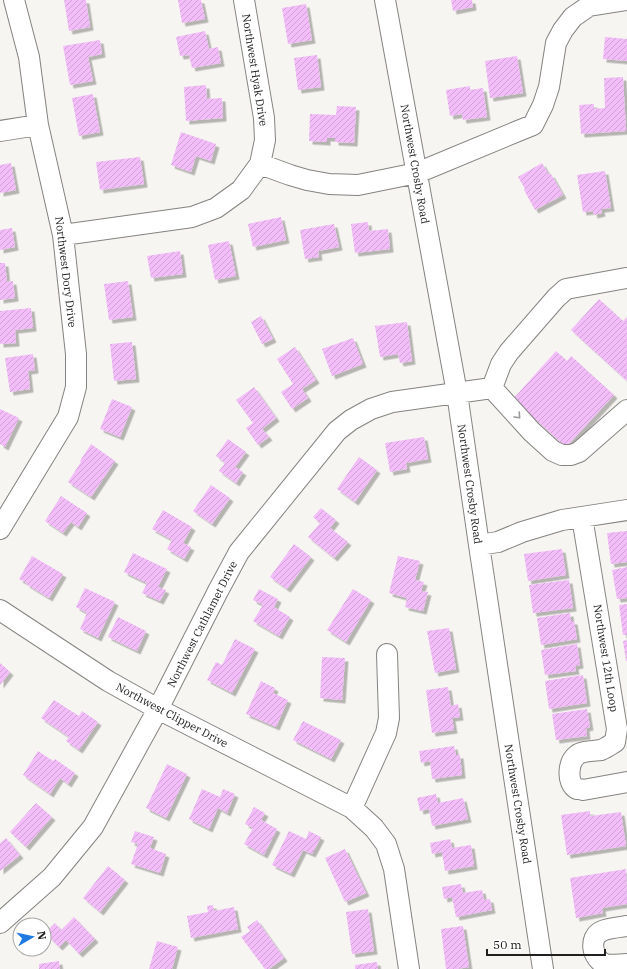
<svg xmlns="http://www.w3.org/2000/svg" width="627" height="969" font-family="'IBM Plex Serif',serif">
  <defs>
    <pattern id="building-hatch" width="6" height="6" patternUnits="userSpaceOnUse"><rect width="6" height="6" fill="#f2bdf8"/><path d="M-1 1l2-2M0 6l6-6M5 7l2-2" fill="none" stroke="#cfa2d4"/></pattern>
    <filter id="shadow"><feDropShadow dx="3.5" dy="3.5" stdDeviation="0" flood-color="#0004"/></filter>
  </defs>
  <rect width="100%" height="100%" fill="#f7f5f2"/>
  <path fill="url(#building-hatch)" filter="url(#shadow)" d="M64,0h22l4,27 -21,4z
    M178,0h23l4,19 -23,4z
    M451,0h21l1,7 -20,4z
    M306,4l6,36 -24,4 -6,-36z
    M205,31l4,18 9,-2 3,16 -29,5 -3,-13 -9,1 -4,-19z
    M605,37l22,2v22l-24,-2z
    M100,40l2,14 -14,3 5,24 -23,4 -7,-39z
    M317,55l4,32 -23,3 -4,-32z
    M517,56l6,37 -33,5 -5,-37z
    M623,77l3,54 -45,3 -2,-29 15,-1v5l11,-1 -1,-30z
    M206,85l1,14 15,-1 1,20 -37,3 -2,-34z
    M470,86v4l13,-2 4,29 -24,3 -1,-6 -12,2 -4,-26z
    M93,94l7,38 -21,4 -7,-38z
    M337,106l19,1 -2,36 -19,-1v-4h-8v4l-18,-1 1,-27 26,1z
    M181,132l35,12 -5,17 -15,-5 -5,16 -20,-7z
    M140,157l4,27 -44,6 -4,-28z
    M11,163l5,27 -16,3v-28z
    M542,163l7,12 2,-1 12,21 -28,15 -11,-20 1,-1 -7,-12z
    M605,171l6,37 -10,1 1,4 -8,2 -1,-4 -10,1 -6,-37z
    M281,217l5,23 -33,7 -5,-23z
    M368,222l1,9 19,-2 2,20 -35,4 -4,-29z
    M334,224l5,23 -21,4 1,6 -14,2 -5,-29z
    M12,228l3,19 -15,3v-20z
    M229,241l7,35 -21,4 -7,-35z
    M180,251l3,23 -32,4 -4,-22z
    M0,263h5l2,19 6,-1 2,17 -15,2z
    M128,281l5,36 -24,3 -5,-36z
    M599,299l24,22 4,-4v64l-56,-51z
    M31,308l2,20 -18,2 1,13 -16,1v-33z
    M261,316l12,23 -11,5 -11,-22z
    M407,322l5,39 -12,2 -2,-9 -18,3 -5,-31z
    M353,338l10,26 -31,12 -10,-27z
    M132,342l4,37 -22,2 -4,-37z
    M295,347l21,33 -14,9 6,9 -16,11 -11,-17 12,-8 -16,-25z
    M556,351l11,10 4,-5 43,39 -48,52 -53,-48z
    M33,354l2,16 -7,1 2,18 -20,3 -5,-34z
    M254,387l22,31 -14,11 7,8 -11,8 -12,-17 7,-5 -17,-23z
    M112,399l20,8 -12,30 -20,-8z
    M0,409l19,9 -14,29 -5,-3z
    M424,437l4,22 -22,4 1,6 -17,3 -5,-29z
    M228,439l18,13 -11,15 8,5 -7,11 -17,-12 6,-8 -9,-7z
    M91,444l24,17 -24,36 -23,-15 13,-20 -1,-1z
    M359,457l18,13 -22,32 -18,-13z
    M211,485l19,13 -18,26 -19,-13z
    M61,496l26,17 -9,14 -7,-5 -8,11 -18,-12z
    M321,508l15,12 -6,8 18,14 -14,16 -26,-21 12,-14 -7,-6z
    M163,510l29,17 -9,16 8,4 -7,12 -17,-10 5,-9 -20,-11z
    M627,531v31l-16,2 -4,-31z
    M294,544l17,13 -24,32 -17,-12z
    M562,549l4,26 -38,6 -4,-27z
    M133,553l34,16 -9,18 8,3 -6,11 -18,-8 5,-10 -23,-11z
    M32,556l31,18 -14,24 -23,-14 1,-1 -8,-4z
    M398,556l22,5 -5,19 9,2 -3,9 7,1 -5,19 -18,-4 2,-9 -18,-5z
    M627,567v31l-10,1 -5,-29z
    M569,580l4,28 -40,5 -4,-28z
    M85,588l30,14 -17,36 -18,-9 7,-16 -11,-6z
    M259,589l19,10 -4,8 16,10 -11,19 -26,-15 10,-16 -10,-5z
    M353,589l18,11 -25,42 -19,-12z
    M627,604v31h-4l-4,-30z
    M570,613l1,8h3l3,18 -36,6 -4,-27z
    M118,617l28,14 -9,20 -29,-14z
    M449,628l7,41 -21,4 -8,-42z
    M235,639l20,10 -23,44 -25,-13 9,-18 6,3z
    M627,640v21h-1l-3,-20z
    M577,644l3,21 -5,1 1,5 -31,4 -4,-25z
    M322,657l23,1 -3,42 -22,-2z
    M0,663l10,9 -10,13z
    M583,675l4,28 -38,6 -4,-28z
    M261,681l14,7 -2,5 15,7 -12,27 -30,-13z
    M448,687l3,19 7,-2 2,13 -8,1 2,12 -22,3 -6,-43z
    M54,700l25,16 3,-5 16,11 -19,28 -13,-9 3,-4 -28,-19z
    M587,709l3,18 -4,1 1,8 -31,4 -4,-26z
    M303,721l38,19 -10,19 -38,-19z
    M454,746l2,9h4l2,20 -30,4 -2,-18 -9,2 -2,-12z
    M38,751l15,10 2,-2 20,14 -7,11 -8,-6 -10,16 -27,-19z
    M167,764l20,10 -21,44 -20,-10z
    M202,789l18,8 3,-8 12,5 -8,19 -9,-5 -9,21 -20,-10z
    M436,794l2,9 25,-5 5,21 -36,7 -3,-17 -9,2 -3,-13z
    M36,803l16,14 -26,30 -16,-15z
    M254,807l11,6 -4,7 16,9 -13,26 -20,-11 9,-16 -8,-4z
    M590,811v5l31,-4 5,34 -59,9 -6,-40z
    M135,831l19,6 -4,11 16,6 -6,19 -29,-9 7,-20 -7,-2z
    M289,831l17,8 3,-8 12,6 -9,17 -9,-4 -12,24 -19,-9z
    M6,838l14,17 -20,16v-28z
    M450,839l2,9 19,-3 3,21 -29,5 -3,-19 -10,2 -2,-11z
    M345,849l21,44 -21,9 -20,-44z
    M108,866l17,14 -25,32 -17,-14z
    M626,869l1,35 -25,4 1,5 -27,5 -6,-40z
    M461,884l2,9 19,-3 2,10 6,-1 2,11 -36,7 -4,-20 -8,2 -2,-12z
    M213,905l1,6 20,-4 4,22 -47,9 -4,-22 21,-4 -1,-6z
    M368,909l6,42 -22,3 -6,-42z
    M74,917l21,22 -16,15 -13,-14 -7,7 -14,-14 10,-10 6,7z
    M257,920l27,38 -15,11h-4l-24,-32 9,-6 -3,-4z
    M463,926l6,41 -12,2h-11l-5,-40z
    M157,941l21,6 -6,22h-23z
    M59,961l1,8h-21v-5z
    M377,962l1,7h-23v-4z"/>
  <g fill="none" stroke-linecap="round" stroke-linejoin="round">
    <g stroke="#858381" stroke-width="22">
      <path id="minor" d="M244,0l20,118 1,22 -5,24
        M385,0l72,393 22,152 64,424
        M0,131l38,-6
        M63,235l129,-18 24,-9 25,-18 19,-26 30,11 17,5 22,4 29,1 59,-12 101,-42 15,-6 10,-20 6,-18 7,-44 7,-13 10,-13 16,-11 37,-6
        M492,388l9,-24 8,-12 47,-54 10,-9 60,-11h1
        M492,388l40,44 21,19 9,4h9l8,-3 48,-42
        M582,517l35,212 -2,13c-5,3 -9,6 -14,8 -7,1 -19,1 -24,5 -9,7 -11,28 0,34 2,0 4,0 6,1l44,-8
        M0,529l68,-112 8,-30v-33l-13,-119 -25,-110 -9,-68 -15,-57
        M479,545l19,-3 24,-10 40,-12 65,-10
        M0,610l108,71 50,28 194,99 22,20 12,16 8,25 15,100
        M352,808l34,-75 3,-15 -2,-64
        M0,923l52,-46 41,-50 65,-118 60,-118 21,-39 98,-121 14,-11 20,-11 21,-7 100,-14
        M627,926c-7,1 -19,2 -25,5 -14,6 -10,28 3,33 6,2 15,0 22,0"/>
    </g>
    <use href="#minor" stroke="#fff" stroke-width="20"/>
  </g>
  <defs><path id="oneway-chevron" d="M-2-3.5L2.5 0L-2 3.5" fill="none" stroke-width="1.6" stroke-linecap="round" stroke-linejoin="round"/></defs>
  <use stroke="#9b9b9a" href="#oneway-chevron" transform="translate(518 416) rotate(47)"/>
  <g text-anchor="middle" stroke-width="3" stroke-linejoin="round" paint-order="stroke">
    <g font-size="11" fill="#21201f" stroke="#fff">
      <text transform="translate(255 70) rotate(81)" y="4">Northwest Hyak Drive</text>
      <text transform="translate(415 164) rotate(80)" y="4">Northwest Crosby Road</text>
      <text transform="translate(66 272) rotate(83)" y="4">Northwest Dory Drive</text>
      <text transform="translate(470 484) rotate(82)" y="4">Northwest Crosby Road</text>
      <text transform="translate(202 624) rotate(-63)" y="4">Northwest Cathlamet Drive</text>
      <text transform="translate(606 658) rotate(81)" y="4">Northwest 12th Loop</text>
      <text transform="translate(172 715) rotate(28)" y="4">Northwest Clipper Drive</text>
      <text transform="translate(518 804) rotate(81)" y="4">Northwest Crosby Road</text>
    </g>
  </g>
  <g transform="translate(32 937) rotate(81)"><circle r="19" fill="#ffffff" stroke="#a6a6a5"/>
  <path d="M0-3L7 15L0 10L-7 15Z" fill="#1f79e3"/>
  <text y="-6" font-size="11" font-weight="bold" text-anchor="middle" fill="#21201f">N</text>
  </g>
  <path d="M487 949v6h118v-6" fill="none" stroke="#21201f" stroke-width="2"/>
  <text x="493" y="949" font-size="12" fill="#21201f" stroke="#ffffff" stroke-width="3" paint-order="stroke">50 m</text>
</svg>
